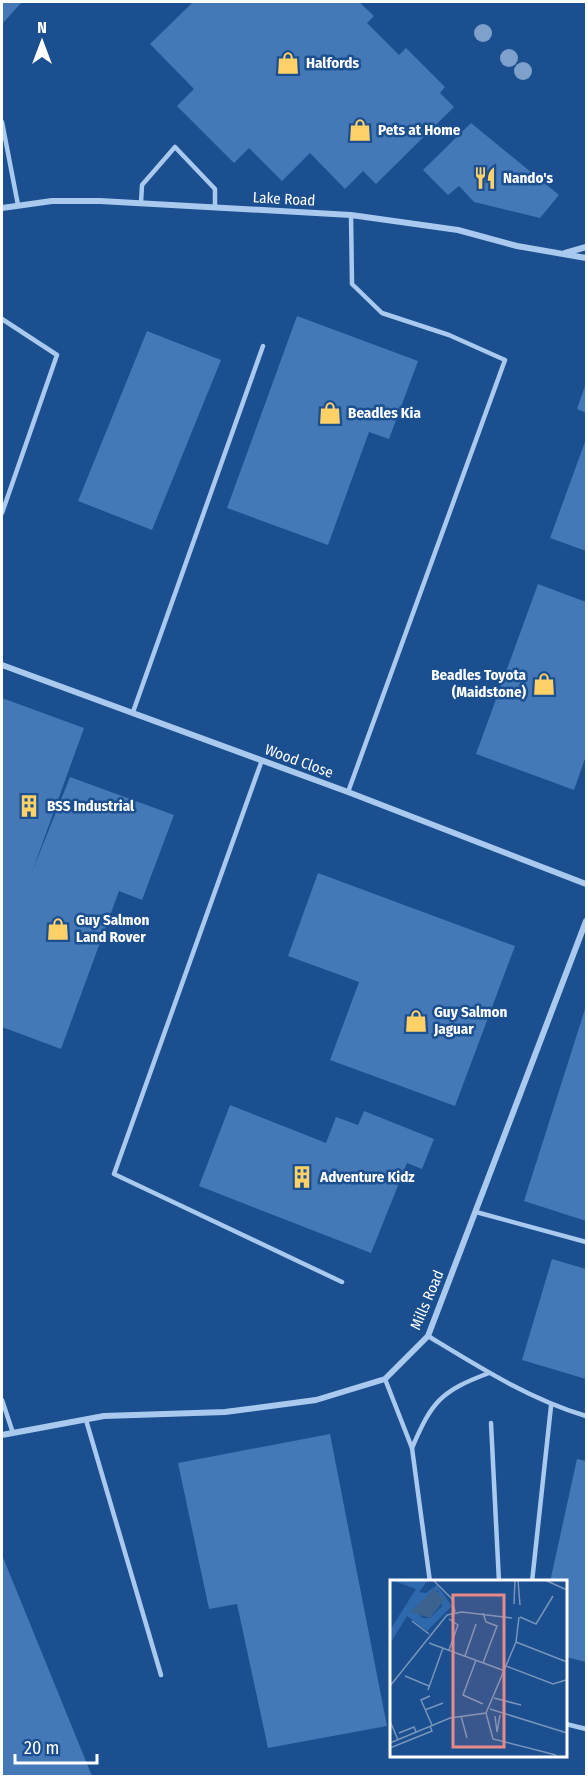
<svg xmlns="http://www.w3.org/2000/svg" width="588" height="1778" font-family="'Fira Sans Condensed',sans-serif">
  <rect width="100%" height="100%" fill="#1b4f8f"/>
  <g fill="#4478b7">
    <polygon points="2,2 22,2 2,24"/>
    <polygon points="193,2 359,2 374,16 367,23 399,55 406,48 445,87 440,93 454,107 376,184 363,171 345,189 310,153 282,181 249,148 234,163 177,106 194,89 150,44"/>
    <polygon points="471,123 559,195 540,218 474,202 459,186 448,195 423,170"/>
    <polygon points="297,316 418,361 389,439 369,432 328,545 227,508"/>
    <polygon points="147,331 221,360 152,530 78,501"/>
    <polygon points="586,383 586,413 577,409"/>
    <polygon points="586,439 586,551 550,538"/>
    <polygon points="538,584 586,602 586,756 574,790 476,754"/>
    <polygon points="2,698 84,728 32,872 70,777 174,815 142,900 119,891 61,1049 2,1027"/>
    <polygon points="318,873 515,946 455,1106 330,1060 359,982 288,956"/>
    <polygon points="586,1006 586,1221 524,1201"/>
    <polygon points="230,1105 326,1143 336,1117 358,1125 364,1111 434,1139 422,1169 407,1163 371,1253 199,1186"/>
    <polygon points="552,1259 586,1269 586,1379 522,1360"/>
    <polygon points="330,1434 387,1726 268,1748 237,1604 209,1609 178,1463"/>
    <polygon points="577,1459 586,1461 586,1662 566,1657 566,1582 550,1582"/>
    <polygon points="2,1555 92,1776 2,1776"/>
  </g>
  <g fill="none" stroke-linecap="round" stroke-linejoin="round">
    <g stroke="#a9c9ee" stroke-width="4.5">
      <polyline points="2,122 18,205"/>
      <polyline points="141,203 142,185 175,147 215,189 215,207"/>
      <polyline points="2,319 57,355 2,513"/>
      <polyline points="133,712 263,346"/>
      <polyline points="262,760 114,1174 342,1282"/>
      <polyline points="348,792 505,360 449,335 382,313 352,284 351,215"/>
      <polyline points="476,1212 586,1242"/>
      <path d="M 428,1336 C 479,1367 529,1399 586,1416"/>
      <polyline points="385,1379 412,1448 430,1582"/>
      <polyline points="2,1400 13,1433"/>
      <polyline points="86,1420 161,1675"/>
      <polyline points="491,1423 499,1582"/>
      <path d="M 412,1448 C 432,1401 441,1391 489,1373"/>
      <polyline points="532,1582 551,1406"/>
      <polyline points="566,1724 586,1729"/>
    </g>
    <g stroke="#a9c9ee" stroke-width="6">
      <polyline points="2,208 52,201 100,201 351,215 458,230 517,246 586,258"/>
      <polyline points="565,253 586,247"/>
      <polyline points="2,665 348,792 586,884"/>
      <polyline points="2,1435 104,1416 225,1412 316,1400 385,1379 428,1336 586,921"/>
    </g>
  </g>
  <g fill="#7ea0ca">
    <circle cx="483" cy="33" r="9"/>
    <circle cx="509" cy="58" r="9"/>
    <circle cx="523" cy="71" r="9"/>
  </g>
  <defs>
    <g id="shop-bare" transform="scale(1.8)"><path d="M-5-2.5h2.3a2.7 3.5 0 0 1 5.4 0H5L5.5 6h-11ZM-1.5-2.5h3a1.5 2.3 0 0 0-3 0Z" fill="#ffd166" stroke="#1b4f8f" stroke-width="2.5" paint-order="stroke"/></g>
    <g id="restaurant-bare" transform="scale(1.8)"><path d="M-5-6h1v4h1v-4h1v4h1v-4h1v5L-1.5 .5V6h-2V.5L-5-1ZM5-6V6H3V1.5H1.5Q1.5-4 5-6Z" fill="#ffd166" stroke="#1b4f8f" stroke-width="2.5" paint-order="stroke"/></g>
    <g id="building-bare" transform="scale(1.8)"><path d="M-4-6H4V6H1V3H-1V6H-4ZM-2.5-4.3h1.7v1.8h-1.7ZM.8-4.3h1.7v1.8H.8ZM-2.5-1h1.7V.8h-1.7ZM.8-1h1.7V.8H.8Z" fill="#ffd166" stroke="#1b4f8f" stroke-width="2.5" paint-order="stroke"/></g>
  </defs>
  <g fill-rule="evenodd">
    <use href="#shop-bare" x="288" y="63"/>
    <use href="#shop-bare" x="360" y="130"/>
    <use href="#restaurant-bare" x="485" y="178"/>
    <use href="#shop-bare" x="330" y="413"/>
    <use href="#shop-bare" x="544" y="684"/>
    <use href="#building-bare" x="29" y="806"/>
    <use href="#shop-bare" x="58" y="929"/>
    <use href="#shop-bare" x="416" y="1021"/>
    <use href="#building-bare" x="302" y="1177"/>
  </g>
  <g text-anchor="middle" dominant-baseline="central" stroke-width="5" stroke-linejoin="round" paint-order="stroke">
    <g font-size="15" font-weight="bold" fill="#fff" stroke="#1b4f8f" text-anchor="start">
      <text x="306" y="63">Halfords</text>
      <text x="378" y="130">Pets at Home</text>
      <text x="503" y="178">Nando's</text>
      <text x="348" y="413">Beadles Kia</text>
      <text x="526" y="675" text-anchor="end">Beadles Toyota<tspan x="526" dy="17">(Maidstone)</tspan></text>
      <text x="47" y="806">BSS Industrial</text>
      <text x="76" y="920">Guy Salmon<tspan x="76" dy="17">Land Rover</tspan></text>
      <text x="434" y="1012">Guy Salmon<tspan x="434" dy="17">Jaguar</tspan></text>
      <text x="320" y="1177">Adventure Kidz</text>
    </g>
    <g font-size="15" fill="#fff" stroke="#1b4f8f">
      <text transform="translate(284 199) rotate(3)">Lake Road</text>
      <text transform="translate(299 761) rotate(20)">Wood Close</text>
      <text transform="translate(427 1300) rotate(-67)">Mills Road</text>
    </g>
  </g>
  <g transform="translate(390 1580)">
    <rect width="177" height="177" fill="#1b4f8f"/>
    <path d="M 1,0 L 38,0 L 29,12 L 36,13 L 47,5 L 62,26 L 37,51 L 17,36 L 0,64 L 0,50 L 26,9 ZM 48,10 L 52,26 L 40,38 L 33,38 L 26,32 L 27,27 Z" fill="#2e69ad" fill-rule="evenodd"/>
    <path d="M 44,9 L 55,19 L 40,38 L 20,32 Z" fill="#3c6290"/>
    <path fill="none" stroke="#7695bc" stroke-width="1.5" d="M 43,0 L 62,19 L 65,32M 128,0 L 130,25M 155,0 L 177,10M 124,24 L 125,0M 130,37 L 146,44 L 163,16M 59,39 L 68,45 L 59,70M 22,41 L 39,54M 126,62 L 177,82M 39,63 L 115,91M 75,76 L 86,44M 86,80 L 73,115 L 93,124M 93,83 L 107,46 L 96,42 L 93,33M 116,86 L 163,104 L 176,100M 15,96 L 39,106M 0,106 L 57,35 L 72,32 L 122,38M 38,110 L 53,68M 40,116 L 31,120 L 42,145M 104,118 L 131,125M 100,129 L 177,153M 35,130 L 53,123M 96,133 L 103,159 L 166,175M 71,136 L 77,158M 105,136 L 107,152 L 110,135M 0,141 L 8,160M 9,153 L 24,147 L 26,152M 0,163 L 60,138 L 96,133 L 126,62 L 129,37M 0,168 L 42,151 L 40,146"/>
    <path fill="#e88989" fill-opacity="0.15" stroke="#e88989" stroke-width="3" d="M 63,15 L 114,15 L 114,167 L 63,167 Z"/>
    <rect width="177" height="177" fill="none" stroke="#fff" stroke-width="3"/>
  </g>
  <rect width="588" height="1778" fill="none" stroke="#ffffff" stroke-width="6"/>
  <g transform="translate(42 42)" stroke="#1b4f8f" stroke-width="4.5" paint-order="stroke">
  <path d="M0-4.5L10 22L0 15L-10 22Z" fill="#ffffff"/>
  <text y="-9" font-size="16" font-weight="bold" text-anchor="middle" fill="#ffffff">N</text>
  </g>
  <path d="M15 1754v9h82v-9" fill="none" stroke="#ffffff" stroke-width="3"/>
  <text x="24" y="1754" font-size="18" fill="#ffffff" stroke="#1b4f8f" stroke-width="4.5" paint-order="stroke">20 m</text>
</svg>
